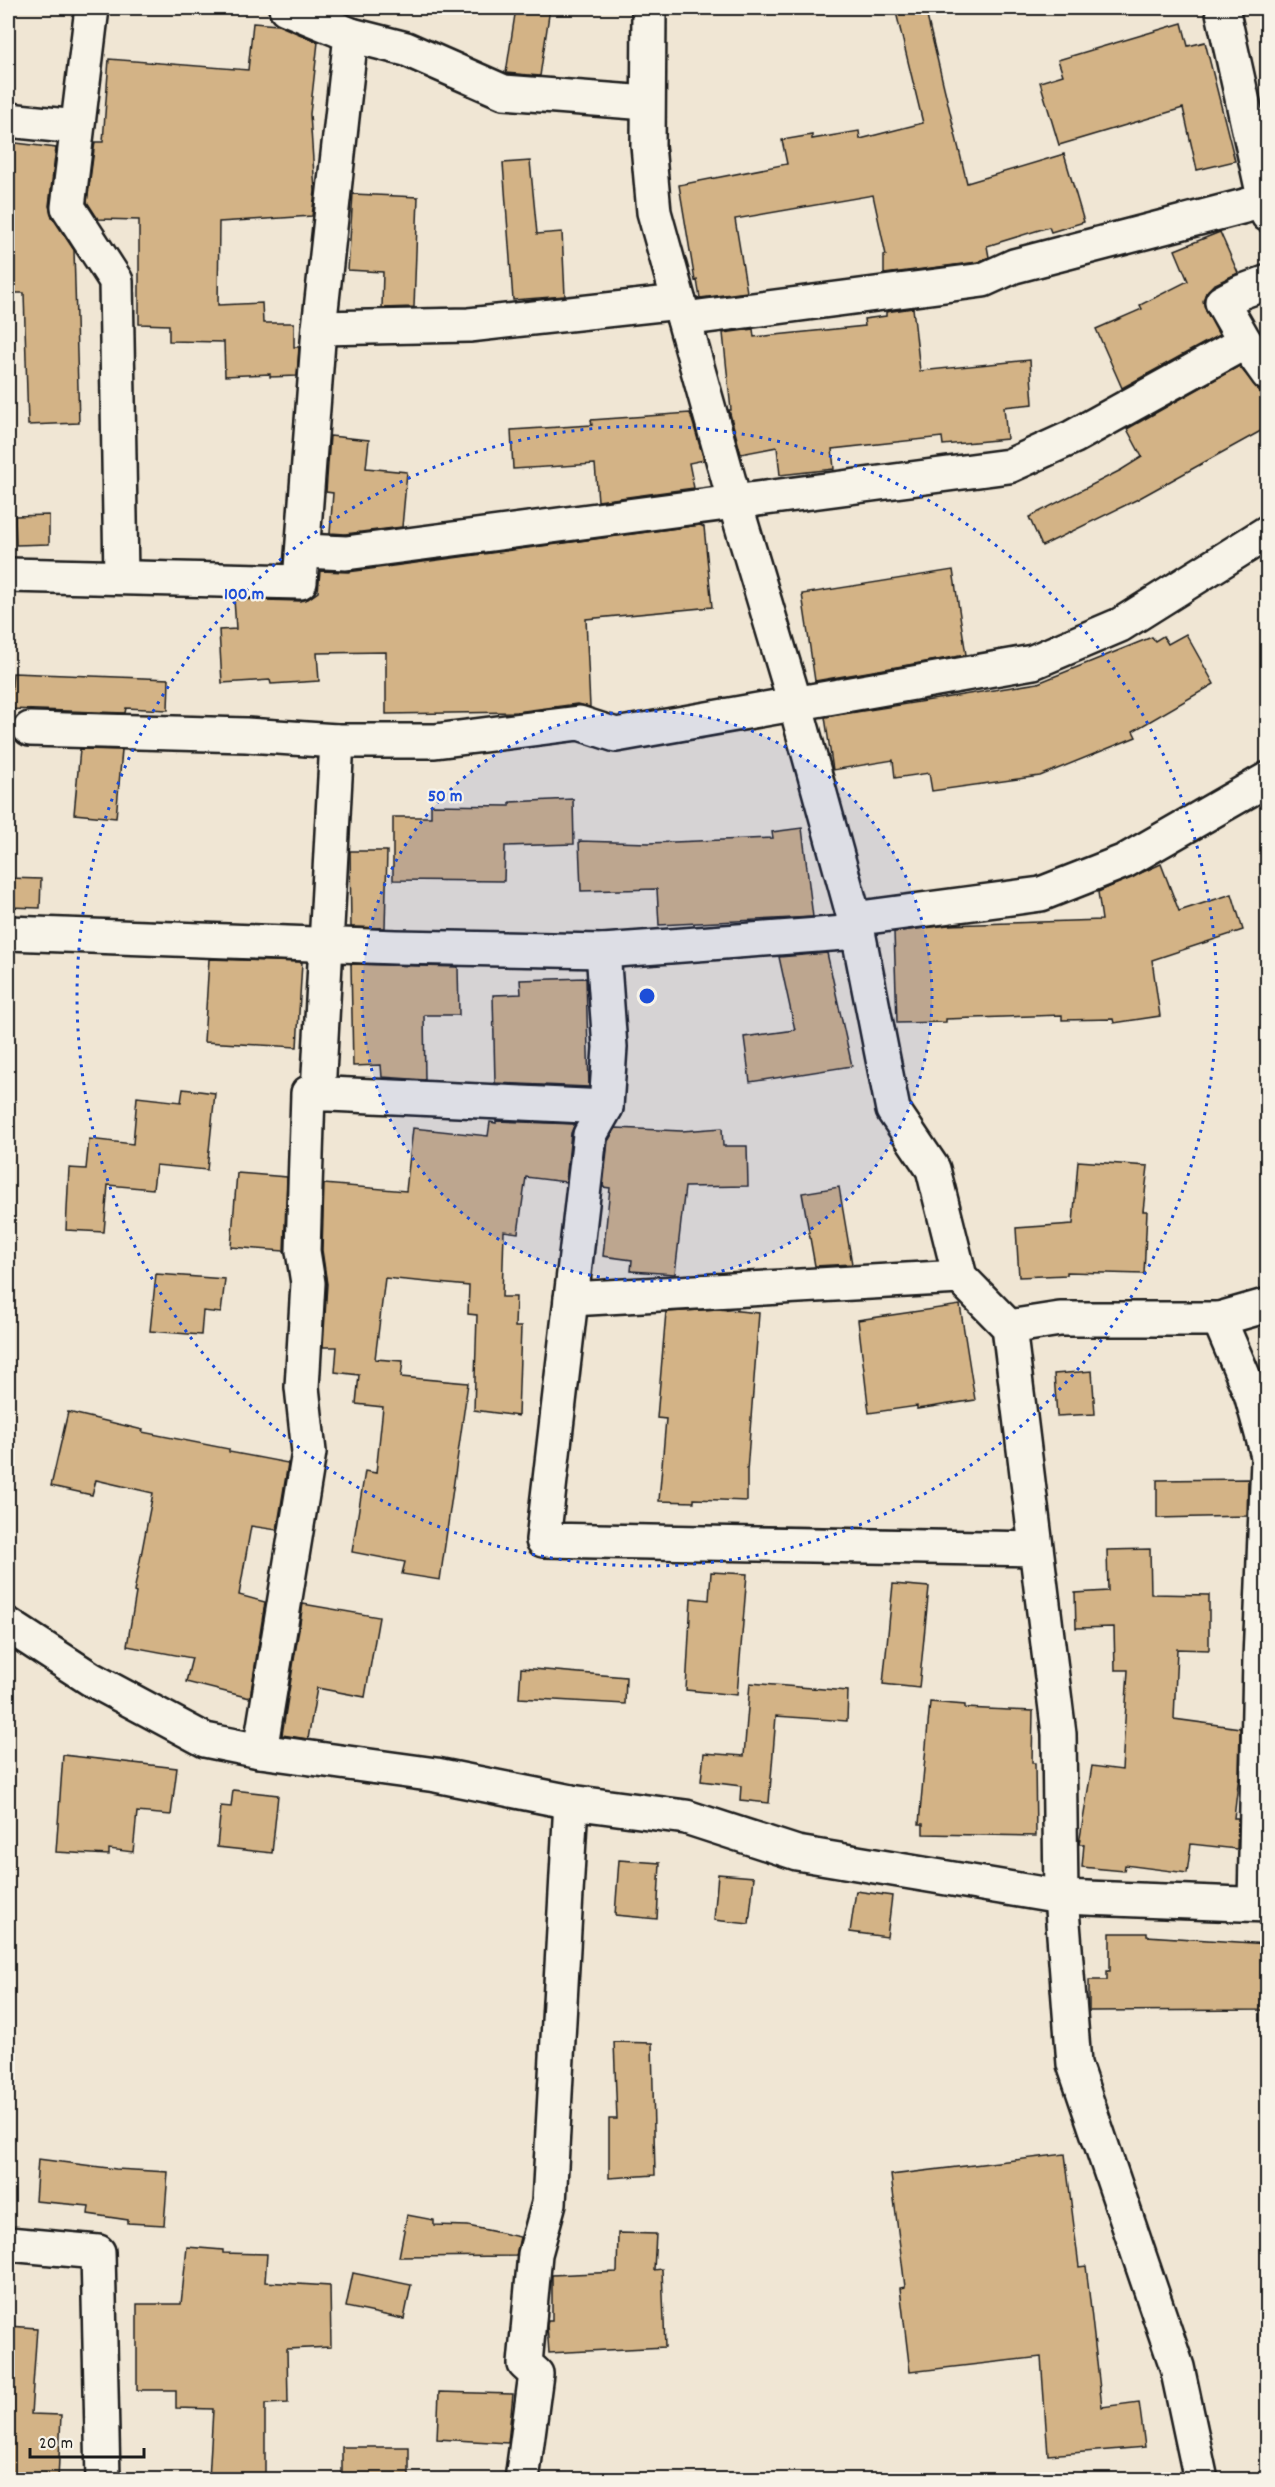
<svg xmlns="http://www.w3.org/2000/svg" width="1275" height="2487" font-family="Dekko,sans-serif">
  <rect width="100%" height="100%" fill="#f0e6d4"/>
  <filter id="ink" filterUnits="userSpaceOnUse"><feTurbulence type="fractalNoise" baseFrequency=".0167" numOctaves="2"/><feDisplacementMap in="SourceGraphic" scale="12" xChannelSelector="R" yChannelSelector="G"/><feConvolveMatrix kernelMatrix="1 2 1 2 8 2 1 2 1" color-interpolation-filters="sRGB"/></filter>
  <g filter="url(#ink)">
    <g fill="#d3b386" stroke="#1c1c1c" stroke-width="1.5">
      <polygon points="516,8 550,8 540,76 506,73"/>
      <polygon points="895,8 925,8 967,183 1064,154 1084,222 1051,232 1049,227 987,246 989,257 978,262 884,274 884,255 886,255 873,195 735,219 747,292 700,298 697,280 695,281 679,185 787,164 782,140 812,135 812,139 859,131 860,139 923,123"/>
      <polygon points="253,23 278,25 318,42 310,114 315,191 312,216 219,222 218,305 262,303 263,323 294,323 294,347 299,347 297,376 270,377 270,374 225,376 224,342 169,341 169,325 139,324 139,220 98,219 87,202 95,142 103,142 109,59 248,70"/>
      <polygon points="1182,23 1188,46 1205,42 1235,161 1197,170 1183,108 1059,145 1040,82 1063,75 1058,60"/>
      <polygon points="8,142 56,148 49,206 52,217 74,250 79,423 28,425 24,293 8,293"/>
      <polygon points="530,161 537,234 562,232 565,296 513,300 503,163"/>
      <polygon points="353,194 418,197 414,307 382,308 383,272 348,270"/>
      <polygon points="1220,232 1238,273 1213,285 1206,293 1203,301 1206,311 1219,335 1122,388 1096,329 1142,309 1140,305 1188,281 1175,250"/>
      <polygon points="913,308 920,371 1030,360 1033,404 1004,407 1007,439 943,445 942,437 832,449 834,469 780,475 777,447 741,454 729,410 731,410 723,333 753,329 754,337 865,326 864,319 886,316 886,312"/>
      <polygon points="1239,366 1259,390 1268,406 1268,427 1136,500 1042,546 1029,517 1121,470 1142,457 1127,429"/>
      <polygon points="690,413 704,460 689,463 694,488 598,501 595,464 513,469 511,430 592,425 591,420"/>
      <polygon points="330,436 369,440 366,468 407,472 402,527 345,534 330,533 333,493 326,492"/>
      <polygon points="49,515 49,544 16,545 15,516"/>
      <polygon points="700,525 704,527 712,607 586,619 590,707 577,704 516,712 386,714 386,652 317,653 319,681 271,684 270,680 222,683 219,630 236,629 234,599 300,601 308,599 318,592 320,571 348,572"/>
      <polygon points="953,570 966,655 815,681 802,594"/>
      <polygon points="1186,634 1214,684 1133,731 1136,737 1040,776 932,791 929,773 895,778 893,760 833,770 825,717 1038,683 1152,637 1155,641 1163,636 1168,644"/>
      <polygon points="13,673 169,679 168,710 126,708 125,713 10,709"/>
      <polygon points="80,749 122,750 116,818 74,814"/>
      <polygon points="573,799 574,844 505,846 504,881 393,880 393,817 431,817 431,805 510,806 510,802"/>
      <polygon points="802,828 813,917 659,925 657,889 581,891 579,841 649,843 773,838 772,832"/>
      <polygon points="350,851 387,851 385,928 351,927"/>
      <polygon points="1161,864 1179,911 1232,894 1243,930 1152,960 1160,1016 1114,1023 1113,1019 1062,1020 1062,1015 946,1019 946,1022 897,1023 894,932 948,925 1102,920 1098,892"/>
      <polygon points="8,878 41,879 40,908 8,907"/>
      <polygon points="827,953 852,1066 750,1082 744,1037 795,1030 779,957"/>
      <polygon points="209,959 302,962 297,1047 204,1042"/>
      <polygon points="351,964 458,967 459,1015 424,1015 425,1080 382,1077 381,1065 353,1066"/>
      <polygon points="586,978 589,1087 495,1083 493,995 521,994 520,980"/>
      <polygon points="183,1089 215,1093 207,1170 156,1165 153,1189 108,1185 104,1232 66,1230 69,1168 86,1169 89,1139 133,1144 137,1097 181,1102"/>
      <polygon points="496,1121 575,1124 571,1133 566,1182 526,1177 518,1233 504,1231 502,1297 516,1297 515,1327 521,1327 518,1416 474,1410 477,1315 468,1314 469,1286 385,1278 375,1359 403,1361 401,1377 468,1383 440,1580 402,1574 405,1562 352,1552 365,1471 376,1473 383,1407 356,1404 359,1375 335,1372 337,1347 323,1347 327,1284 322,1250 324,1184 406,1191 413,1128 488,1136 490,1122 496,1123"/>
      <polygon points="616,1128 682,1131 722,1128 723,1146 747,1146 748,1186 685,1187 675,1274 631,1271 632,1260 603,1256 610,1188 603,1187 608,1141"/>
      <polygon points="1078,1161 1148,1166 1143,1211 1147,1211 1144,1274 1067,1272 1067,1275 1019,1277 1016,1228 1073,1224"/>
      <polygon points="237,1173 287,1177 284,1251 231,1247"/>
      <polygon points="839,1187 852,1264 815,1266 802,1193"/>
      <polygon points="156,1274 225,1279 221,1313 203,1311 201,1335 150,1331"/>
      <polygon points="960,1305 975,1400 917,1409 917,1406 869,1413 858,1320"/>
      <polygon points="718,1309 759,1313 747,1471 747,1501 694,1499 694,1502 659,1501 666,1419 657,1418 666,1312"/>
      <polygon points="1092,1371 1095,1414 1057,1416 1054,1374"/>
      <polygon points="68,1412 143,1430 142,1432 229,1449 229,1452 288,1463 277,1530 251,1526 239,1595 265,1602 250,1698 186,1682 192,1658 127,1646 136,1593 134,1592 153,1493 96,1480 92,1495 51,1486"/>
      <polygon points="1248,1479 1247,1516 1157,1518 1157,1480"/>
      <polygon points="1150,1549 1151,1594 1209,1595 1209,1650 1177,1649 1174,1719 1240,1728 1239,1775 1234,1818 1238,1818 1237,1849 1191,1844 1187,1873 1125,1865 1124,1871 1082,1867 1084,1844 1079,1844 1092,1766 1122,1770 1128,1670 1115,1670 1114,1627 1076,1628 1075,1593 1108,1591 1107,1550"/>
      <polygon points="711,1572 747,1574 737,1695 686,1690 691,1598 709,1600"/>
      <polygon points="893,1584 929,1587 919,1688 883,1684"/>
      <polygon points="303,1604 379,1617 365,1697 317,1688 308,1739 282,1735"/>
      <polygon points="521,1668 626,1677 625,1704 519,1698"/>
      <polygon points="750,1683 848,1691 847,1721 776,1716 769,1803 740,1800 741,1786 701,1781 704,1753 744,1756"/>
      <polygon points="930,1702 965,1705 965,1708 1033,1711 1032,1763 1035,1763 1036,1836 923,1834 923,1824 919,1824"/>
      <polygon points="63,1755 177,1768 171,1815 137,1812 133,1852 109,1849 109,1855 56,1852"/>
      <polygon points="233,1790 278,1795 272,1853 217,1847 221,1806 231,1807"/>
      <polygon points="619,1860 660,1863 657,1919 615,1915"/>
      <polygon points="718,1874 754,1877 749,1924 714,1920"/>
      <polygon points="856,1891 892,1896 887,1937 850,1932"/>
      <polygon points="1110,1933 1147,1933 1147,1936 1268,1944 1268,2010 1089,2011 1089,1980 1107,1980 1107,1971 1110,1971"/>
      <polygon points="614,2042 652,2043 655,2175 609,2178 609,2119 617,2119"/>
      <polygon points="1065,2154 1079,2267 1086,2266 1102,2407 1139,2402 1145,2447 1048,2455 1041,2357 910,2372 900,2288 905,2287 891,2175"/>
      <polygon points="38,2159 116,2169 168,2172 164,2225 128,2223 128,2220 88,2214 89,2206 35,2201"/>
      <polygon points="407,2215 434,2220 434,2225 468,2226 520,2237 516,2256 399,2257"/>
      <polygon points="618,2233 656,2234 654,2270 662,2269 665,2347 549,2353 547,2325 548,2321 552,2321 552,2275 617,2272"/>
      <polygon points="187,2247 223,2250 223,2253 267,2254 265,2282 330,2286 331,2347 287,2349 288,2403 265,2404 265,2480 209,2480 213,2409 176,2408 176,2390 137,2390 137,2304 181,2304"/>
      <polygon points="353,2273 411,2285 404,2319 346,2307"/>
      <polygon points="8,2326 37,2328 31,2414 61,2415 58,2480 8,2480"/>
      <polygon points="439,2392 513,2394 508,2443 437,2439"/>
      <rect x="342" y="2447" width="67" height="33"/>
    </g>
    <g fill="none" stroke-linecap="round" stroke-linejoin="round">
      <g stroke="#1c1c1c" stroke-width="38">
        <g id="minor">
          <polyline points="92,8 68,207 116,281 121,577"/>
          <polyline points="286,8 351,35 406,49 504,92 647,103"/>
          <polyline points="649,8 648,145 654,212 735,503 795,703 858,932 893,1110 933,1169 960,1277 1009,1327 1059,1734 1061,1897 1074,2064 1177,2367 1201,2480"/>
          <polyline points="1222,8 1268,215"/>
          <polyline points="8,120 77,127"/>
          <polyline points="1268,282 1241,292 1222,302 1245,342 1268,374"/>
          <polyline points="684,319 983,280 1014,266 1264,201"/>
          <polyline points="319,328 469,325 679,302"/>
          <polyline points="304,551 346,553 1009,466 1073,437 1245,342"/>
          <polyline points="8,575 300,582 319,328 351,35"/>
          <polyline points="30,729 246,735 337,741 435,741 579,723 616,735 1033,662 1120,625 1268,532"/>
          <polyline points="853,919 1041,894 1125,861 1268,779"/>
          <polyline points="8,933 396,947 603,951 858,932"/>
          <polyline points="603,951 610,1047 606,1107 590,1135 543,1540 1035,1549"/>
          <polyline points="318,1093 337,741"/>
          <polyline points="571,1299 960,1277"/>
          <polyline points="1219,1319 1251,1394 1268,1456"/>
          <polyline points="1009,1327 1060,1319 1219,1319 1268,1305"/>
          <polyline points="8,1625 91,1679 205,1740 260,1751 436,1775 571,1802 686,1817 797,1853 1061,1897 1268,1905"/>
          <polyline points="260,1751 309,1452 302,1387 308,1283 303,1251 308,1093 606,1107"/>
          <polyline points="1255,1904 1260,1659 1268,1460"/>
          <polyline points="8,2244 98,2252 103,2480"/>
          <polyline points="522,2480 536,2374 525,2364 535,2254 549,2203 571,1802"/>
        </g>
      </g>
      <use href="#minor" stroke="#f7f3e8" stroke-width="33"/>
    </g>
  </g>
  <circle cx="647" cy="996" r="285" fill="#1d4ed8" fill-opacity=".12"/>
  <g fill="none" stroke="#1d4ed8" stroke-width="3" stroke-dasharray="3 6">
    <circle cx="647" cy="996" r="285"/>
    <circle cx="647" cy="996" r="570"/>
  </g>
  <circle cx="647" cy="996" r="9" fill="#1d4ed8" stroke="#f7f3e8" stroke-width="3"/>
  <g font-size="18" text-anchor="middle" font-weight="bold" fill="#1d4ed8" stroke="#f7f3e8" stroke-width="4.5" stroke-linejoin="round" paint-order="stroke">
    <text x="244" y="599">100 m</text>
    <text x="445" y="801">50 m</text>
  </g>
  <rect width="1275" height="2487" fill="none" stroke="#f7f3e8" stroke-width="30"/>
  <rect x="15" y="15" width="1245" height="2457" fill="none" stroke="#1c1c1c" stroke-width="2" filter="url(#ink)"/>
  <path d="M30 2448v9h114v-9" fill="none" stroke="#1c1c1c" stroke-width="3"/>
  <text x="39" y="2448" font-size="18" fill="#1c1c1c" stroke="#f7f3e8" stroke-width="4.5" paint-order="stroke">20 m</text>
</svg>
